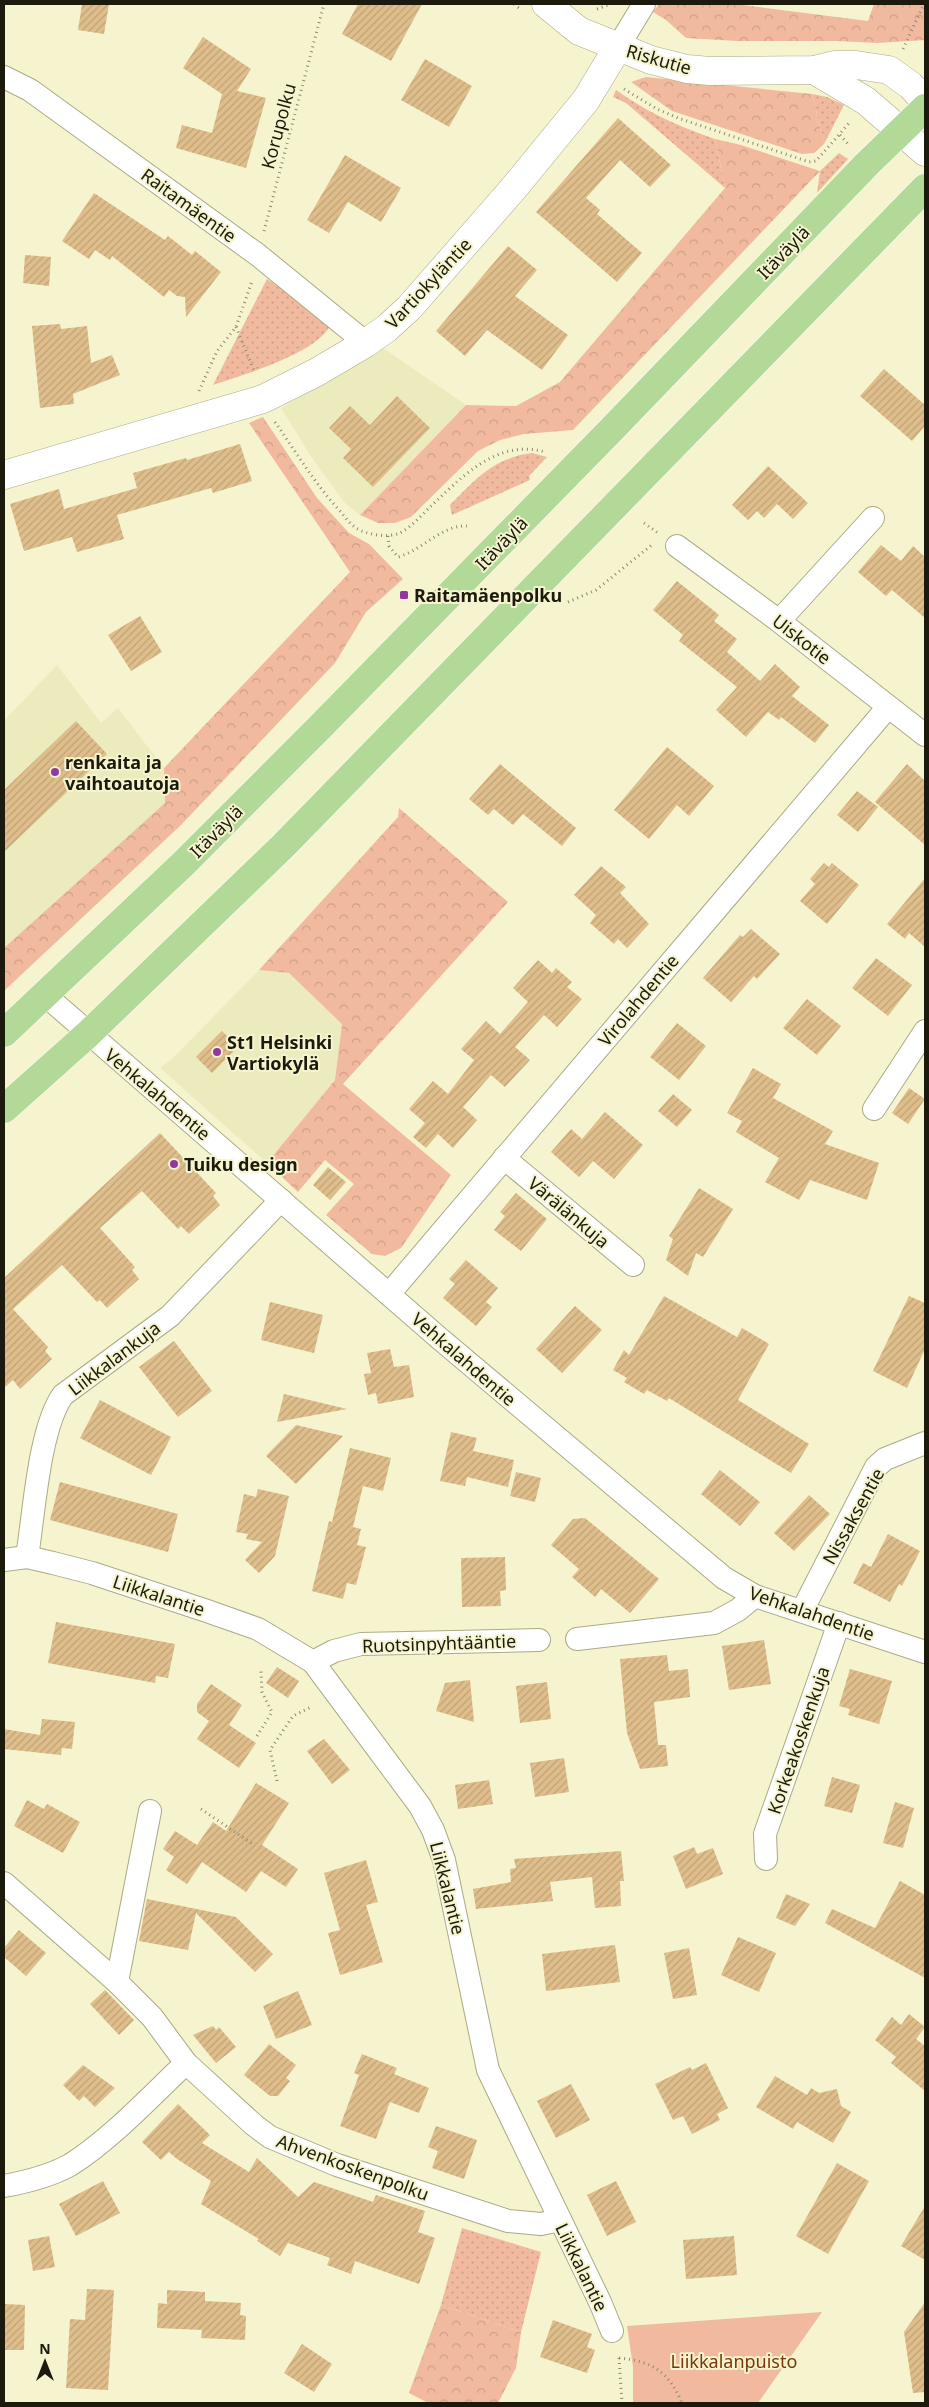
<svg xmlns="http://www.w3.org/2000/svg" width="929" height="2407" font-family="'Noto Sans',sans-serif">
  <defs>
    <pattern id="grass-dots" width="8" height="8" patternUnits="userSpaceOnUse" patternTransform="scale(1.25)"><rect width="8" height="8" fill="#f1ba9e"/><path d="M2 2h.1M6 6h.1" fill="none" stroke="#ce9f87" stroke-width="1.8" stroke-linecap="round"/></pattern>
    <pattern id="forest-crowns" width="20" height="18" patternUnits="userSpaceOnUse" patternTransform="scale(1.25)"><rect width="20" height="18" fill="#f1ba9e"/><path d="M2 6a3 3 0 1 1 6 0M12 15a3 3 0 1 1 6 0" fill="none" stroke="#ce9f87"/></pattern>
    <pattern id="building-hatch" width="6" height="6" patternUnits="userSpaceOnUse" patternTransform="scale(1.25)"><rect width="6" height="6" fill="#dfbe8b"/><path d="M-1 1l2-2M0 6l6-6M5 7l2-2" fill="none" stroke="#bfa377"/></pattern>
  </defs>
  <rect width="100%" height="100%" fill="#f5f4ce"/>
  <g fill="#ecebbd">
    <polygon points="383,348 466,405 360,515 345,503 314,461 281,408"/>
    <polygon points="57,665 101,723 118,708 164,768 165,803 4,948 4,721"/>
    <polygon points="259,970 289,973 342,1023 335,1080 267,1163 160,1068 173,1058"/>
  </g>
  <g fill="url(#grass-dots)">
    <path d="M 616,90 C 649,113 677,126 715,139 L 725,188 L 626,103 L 613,97 Z"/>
    <polygon points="812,94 827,97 844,105 824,144"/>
    <polygon points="839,153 848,159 817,193 820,171"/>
    <path d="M 267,279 L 313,311 L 330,326 C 315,354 243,375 213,385 Z"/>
    <path d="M 532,453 L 547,457 L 529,476 L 530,480 L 452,515 L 450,505 C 476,479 493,458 532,453 Z"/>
    <polygon points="462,2228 541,2252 521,2332 441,2305"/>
  </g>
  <g fill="url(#forest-crowns)">
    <polygon points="659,4 735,4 868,21 874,4 925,4 925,40 877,43 837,41 737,41 686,38 666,20 653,12"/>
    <polygon points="646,77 812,94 824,144 814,153 802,154 672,111 631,82"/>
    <polygon points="715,139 741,145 820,171 573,430 524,434 500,440 478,451 411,517 395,523 378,523 360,515 466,405 516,406 560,382 725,188"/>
    <polygon points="263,417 317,498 349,533 369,544 403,579 366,612 335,663 181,825 4,991 4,948 165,803 164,768 350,572 249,423"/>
    <polygon points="399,808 508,902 343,1084 451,1175 401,1248 385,1256 372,1254 326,1215 354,1184 325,1160 298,1192 267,1163 335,1080 342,1024 289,973 259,970 398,817"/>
    <polygon points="441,2305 521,2332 516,2368 498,2403 428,2403 409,2393"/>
  </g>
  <polygon fill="#f1ba9e" points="822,2312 758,2403 633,2403 633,2367 627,2326"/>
  <g fill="url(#building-hatch)">
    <polygon points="82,4 109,4 104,34 78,30"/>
    <polygon points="358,4 422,4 391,61 342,34"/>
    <polygon points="203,37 251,69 237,91 266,98 246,168 176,148 182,125 212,133 222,94 183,68"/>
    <polygon points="425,59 472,86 449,127 401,100"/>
    <polygon points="618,118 671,165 650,187 620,160 586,198 600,210 597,214 642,253 617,282 536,212"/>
    <polygon points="345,155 401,188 381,222 348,202 329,233 307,220"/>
    <polygon points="94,193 165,240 168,236 192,255 195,251 221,272 186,317 185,297 177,296 169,290 164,297 112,256 110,260 95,250 89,259 62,241"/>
    <polygon points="508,246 537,270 515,296 568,335 542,370 487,330 465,356 436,331"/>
    <polygon points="25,255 51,257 49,286 23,283"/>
    <polygon points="60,324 61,329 87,326 91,363 112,355 120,375 73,394 74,404 40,408 32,326"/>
    <polygon points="884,369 925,405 925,426 912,441 860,396"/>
    <polygon points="397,396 430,428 373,487 343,458 351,449 329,428 350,406 370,425"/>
    <polygon points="240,444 252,481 213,493 211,488 117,515 124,539 77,552 72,537 24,551 10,504 59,489 64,509 137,488 133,473 186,458 187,460"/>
    <polygon points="768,466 808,503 793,519 777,504 764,518 757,511 748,520 732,505"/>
    <polygon points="881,545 901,561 913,546 925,557 925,618 892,590 886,596 858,572"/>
    <polygon points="677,581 719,615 714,621 737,639 727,652 760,681 775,664 800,687 792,696 829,725 815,743 781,717 779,720 768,712 746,737 716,710 737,687 679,641 683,635 653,610"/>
    <polygon points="140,616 162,652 131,671 108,635"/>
    <polygon points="76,721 107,754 4,852 4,790"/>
    <polygon points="667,747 714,786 689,816 677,805 649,839 614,810"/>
    <polygon points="500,764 576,828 562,846 523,814 513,825 494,809 488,815 469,799"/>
    <polygon points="907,764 925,781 925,845 875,802"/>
    <polygon points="857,791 878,807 858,832 837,815"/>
    <polygon points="824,863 829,867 832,863 859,885 827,924 800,901 815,884 810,879"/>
    <polygon points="601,866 626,887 620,893 649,924 627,948 618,939 614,944 590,923 596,915 574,895"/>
    <polygon points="925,878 925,947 909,933 905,939 887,924"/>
    <polygon points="751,929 780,954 757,979 754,976 731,1002 703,978 740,935 743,937"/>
    <polygon points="876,958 912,985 888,1016 852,988"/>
    <polygon points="538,960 552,973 556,968 572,982 567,987 582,999 557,1027 544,1015 515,1047 530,1060 505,1087 491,1075 463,1107 477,1120 453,1148 438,1134 426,1148 413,1137 425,1123 409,1109 433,1081 448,1094 474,1060 461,1049 486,1021 500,1034 528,1002 513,988"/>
    <polygon points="807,999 841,1026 817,1055 783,1028"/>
    <polygon points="677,1023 706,1046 679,1080 650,1057"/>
    <polygon points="222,1031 238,1047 212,1073 196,1057"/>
    <polygon points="753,1068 781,1084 773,1098 833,1131 825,1144 879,1163 867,1200 810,1180 799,1200 765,1182 779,1158 736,1132 742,1121 727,1113"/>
    <polygon points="909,1088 925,1099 908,1124 892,1113"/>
    <polygon points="673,1094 692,1110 677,1127 658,1111"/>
    <polygon points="605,1112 643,1145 614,1179 593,1161 579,1177 551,1152 571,1129 582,1139"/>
    <polygon points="160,1133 216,1193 213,1196 220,1205 189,1234 181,1226 178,1229 142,1191 100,1228 135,1267 132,1270 139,1279 107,1308 100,1300 97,1302 62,1265 13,1309 48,1347 45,1351 52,1359 20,1389 13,1380 4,1388 4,1278"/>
    <polygon points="328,1167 346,1182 330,1200 313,1185"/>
    <polygon points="699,1188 733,1209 703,1257 696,1253 688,1276 666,1260 673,1239 669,1236"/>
    <polygon points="516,1193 547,1219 521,1251 494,1230 505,1216 500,1212"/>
    <polygon points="466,1260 498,1288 486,1302 492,1307 476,1326 443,1298 455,1284 449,1279"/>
    <polygon points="664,1296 737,1337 742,1328 769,1344 738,1400 809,1444 791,1473 669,1398 667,1401 647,1390 644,1394 624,1382 627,1378 613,1370 624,1350 629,1355"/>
    <polygon points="909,1296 925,1303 925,1349 907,1388 873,1371"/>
    <polygon points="270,1302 323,1315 314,1353 261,1340"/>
    <polygon points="575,1306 602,1330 562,1373 536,1349"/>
    <polygon points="174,1341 212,1391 178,1417 139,1367"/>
    <polygon points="390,1349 394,1367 409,1365 414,1397 378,1404 376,1393 368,1395 364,1374 371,1373 367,1353"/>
    <polygon points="284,1394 347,1409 277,1422"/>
    <polygon points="100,1400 171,1437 151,1475 80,1438"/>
    <polygon points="296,1425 343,1436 296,1484 266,1456"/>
    <polygon points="451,1432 477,1438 473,1451 514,1460 508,1487 467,1477 465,1486 440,1481"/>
    <polygon points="350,1448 391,1458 383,1491 363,1486 353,1527 361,1529 357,1545 366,1547 356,1585 347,1583 343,1599 312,1591 329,1521 332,1522"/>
    <polygon points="720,1470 760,1502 740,1526 701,1494"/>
    <polygon points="516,1472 541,1478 535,1502 510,1496"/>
    <polygon points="60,1482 178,1514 168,1552 50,1520"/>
    <polygon points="258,1489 289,1496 275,1556 259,1573 245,1560 262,1542 246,1539 248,1534 236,1532 244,1494 256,1497"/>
    <polygon points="809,1495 830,1514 794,1551 774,1533"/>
    <polygon points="585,1518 659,1579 630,1613 601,1589 595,1597 572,1577 579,1569 551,1545 573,1519"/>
    <polygon points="888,1534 920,1551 902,1586 899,1584 890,1602 853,1583 863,1563 871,1567"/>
    <polygon points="505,1557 506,1590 500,1591 501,1606 462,1607 461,1558"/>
    <polygon points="56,1622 175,1644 168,1678 156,1676 155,1683 48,1663"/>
    <polygon points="764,1640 771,1684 729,1690 722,1646"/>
    <polygon points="667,1655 669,1671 688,1669 690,1697 654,1702 658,1745 666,1745 668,1766 640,1769 627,1733 620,1659"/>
    <polygon points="277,1667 299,1681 288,1698 266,1683"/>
    <polygon points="850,1669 892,1681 879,1724 848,1715 850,1709 839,1706"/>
    <polygon points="470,1680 474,1722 436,1711 445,1683"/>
    <polygon points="547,1682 551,1719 520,1723 516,1686"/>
    <polygon points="211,1684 242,1705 229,1725 256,1743 239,1768 197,1739 209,1721 197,1712 197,1704"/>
    <polygon points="42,1719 75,1722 72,1749 62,1748 61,1755 4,1749 4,1729 40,1735"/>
    <polygon points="324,1739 350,1770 332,1784 307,1751"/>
    <polygon points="564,1758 569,1792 535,1797 530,1763"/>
    <polygon points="832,1777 860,1785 852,1813 824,1806"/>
    <polygon points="489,1780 493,1804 458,1809 455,1785"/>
    <polygon points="256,1783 289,1803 262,1845 298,1869 286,1887 261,1871 246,1892 202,1862 187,1884 166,1870 174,1857 163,1849 175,1831 197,1845 213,1822 226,1831"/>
    <polygon points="27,1800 44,1809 47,1804 80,1822 63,1853 14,1826"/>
    <polygon points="895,1802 914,1808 903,1848 883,1843"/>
    <polygon points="694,1847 697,1854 713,1848 723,1874 686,1889 673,1856"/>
    <polygon points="621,1851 624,1881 620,1881 621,1906 595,1908 592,1877 550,1882 553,1901 476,1909 473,1889 511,1882 510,1869 516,1868 514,1859"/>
    <polygon points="366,1860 378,1902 366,1905 383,1962 340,1975 328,1933 340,1930 324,1873"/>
    <polygon points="900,1881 925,1895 925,1978 825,1923 832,1909 875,1928"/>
    <polygon points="786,1894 810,1904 795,1926 776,1918"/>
    <polygon points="147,1899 236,1917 273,1954 255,1972 196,1913 188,1950 139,1941"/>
    <polygon points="19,1930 46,1953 26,1976 4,1957 4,1948"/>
    <polygon points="738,1937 776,1953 759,1992 721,1975"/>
    <polygon points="615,1945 620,1982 546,1991 542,1954"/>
    <polygon points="689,1948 697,1995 673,1999 664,1953"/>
    <polygon points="105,1990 134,2020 119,2035 90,2004"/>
    <polygon points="298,1991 312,2025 276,2039 263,2006"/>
    <polygon points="909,2014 925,2027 916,2039 925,2046 925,2091 891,2063 896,2057 875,2040 892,2017 901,2025"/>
    <polygon points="213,2026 216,2030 219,2027 236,2047 216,2063 193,2035"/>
    <polygon points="269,2044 296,2065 286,2078 290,2081 278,2096 270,2096 244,2075"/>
    <polygon points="362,2054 397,2068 394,2074 429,2088 419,2113 390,2102 376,2139 340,2126 359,2075 354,2073"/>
    <polygon points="706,2063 728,2108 717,2114 720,2120 692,2134 683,2116 673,2120 655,2084 690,2067 692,2070"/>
    <polygon points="83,2065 115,2088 95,2107 84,2096 79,2101 63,2085"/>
    <polygon points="775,2076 807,2095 811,2088 819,2093 837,2089 841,2106 851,2112 833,2143 797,2122 793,2129 756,2107"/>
    <polygon points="571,2084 590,2120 556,2138 537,2101"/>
    <polygon points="178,2104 210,2135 202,2143 249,2172 257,2158 298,2197 314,2182 373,2202 376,2195 425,2211 418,2232 435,2238 419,2284 355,2261 351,2274 327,2265 330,2258 288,2243 280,2256 257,2241 259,2239 201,2204 211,2181 177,2159 169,2152 161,2160 142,2142"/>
    <polygon points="436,2126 477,2140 464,2179 432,2168 438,2151 428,2147"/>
    <polygon points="837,2163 869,2181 828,2254 796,2236"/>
    <polygon points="103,2181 120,2213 76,2236 59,2204"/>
    <polygon points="616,2181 636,2222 607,2236 587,2195"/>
    <polygon points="925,2206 925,2260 901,2246"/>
    <polygon points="49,2236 55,2267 33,2271 28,2240"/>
    <polygon points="734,2236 737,2275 686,2279 683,2240"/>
    <polygon points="87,2289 114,2290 108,2390 66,2388 70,2319 85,2320"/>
    <polygon points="167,2290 205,2292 205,2301 241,2303 240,2315 246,2316 245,2340 201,2338 202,2330 157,2328 158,2303 167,2304"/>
    <polygon points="925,2302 925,2392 913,2393 904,2332"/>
    <polygon points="4,2304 25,2305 24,2350 4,2350"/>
    <polygon points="553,2320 592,2334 587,2347 595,2350 587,2373 540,2357"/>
    <polygon points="302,2344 332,2364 314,2392 284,2373"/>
  </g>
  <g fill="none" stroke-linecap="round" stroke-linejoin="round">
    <g stroke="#abaa87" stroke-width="24">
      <g id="minor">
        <polyline points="618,47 644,4"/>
        <polyline points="4,77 30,90 258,255 366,343"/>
        <polyline points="677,546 779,621 925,735"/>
        <polyline points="779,621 873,518"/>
        <polyline points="45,995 439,1338 724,1578 755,1596 925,1652"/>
        <polyline points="874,1109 925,1031"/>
        <polyline points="504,1158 633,1265"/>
        <polyline points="389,1294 888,707"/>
        <path d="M 27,1557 C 34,1514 39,1428 63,1395 L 170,1316 L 281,1200"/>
        <polyline points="4,1560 27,1557 53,1563 92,1573 207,1611 258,1629 313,1662 420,1806 433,1830 444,1860 488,2070 600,2302 612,2331"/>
        <polyline points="802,1611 876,1467 885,1459 925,1443"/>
        <polyline points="577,1639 714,1623 738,1610 755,1596"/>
        <polyline points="313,1662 334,1651 361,1644 539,1640"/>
        <polyline points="766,1859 765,1834 839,1623"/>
        <polyline points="4,1883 117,1982 152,2017 186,2063 254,2125 270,2137 337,2165 508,2221 541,2224 560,2220"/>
        <polyline points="117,1982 150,1811"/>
        <path d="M 4,2186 C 26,2182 50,2176 70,2165 C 110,2140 151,2096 186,2063"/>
      </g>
    </g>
    <g stroke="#abaa87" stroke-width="29">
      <g id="tertiary">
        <polyline points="546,4 579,31 651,60 687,69 710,71 814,70 834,65 856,65 889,70 910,85 925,101"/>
        <polyline points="814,70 866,101 925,152"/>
        <polyline points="4,475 263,399 317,372 366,343 387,328 409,308 513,189 586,100 618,47"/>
      </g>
    </g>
    <g stroke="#fff" stroke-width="29">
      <g id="primary">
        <polyline points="4,1033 183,864 319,728 613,428 867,164 925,108"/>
        <polyline points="4,1109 88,1034 284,845 925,188"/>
      </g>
    </g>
    <g stroke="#8b8a70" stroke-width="3" stroke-dasharray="1 4" stroke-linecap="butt">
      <polyline points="514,4 520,9"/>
      <polyline points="597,9 611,4"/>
      <polyline points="903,49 924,4"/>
      <polyline points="624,89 657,109 678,118 809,162 816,161 850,122"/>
      <polyline points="840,135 850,146"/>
      <polyline points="264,231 324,4"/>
      <polyline points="236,327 255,373"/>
      <polyline points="199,391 217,351 236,327 252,281"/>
      <path d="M 275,422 C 296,452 315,484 340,511 C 345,517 350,524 356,528 C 367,535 388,538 400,533 C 411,527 420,517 429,508 C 461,478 497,438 545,452"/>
      <polyline points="644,523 658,533"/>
      <path d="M 388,536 L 389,546 L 398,557 C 423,550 441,525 467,526"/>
      <polyline points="568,602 596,590 653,544"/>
      <polyline points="257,1736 272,1712 262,1692 261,1671"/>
      <polyline points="277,1781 270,1750 293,1716 311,1707"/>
      <polyline points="201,1809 254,1845"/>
      <path d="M 619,2358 C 652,2361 669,2372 682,2403"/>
      <polyline points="619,2358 622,2403"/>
    </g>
    <use href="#minor" stroke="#fff" stroke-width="22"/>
    <use href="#tertiary" stroke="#fff" stroke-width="28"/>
    <use href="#primary" stroke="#b2d997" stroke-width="28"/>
  </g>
  <g fill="#9537a0" stroke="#f5f4ce" stroke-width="2">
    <rect x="399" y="590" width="10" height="10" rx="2.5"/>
    <circle cx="55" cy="772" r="5"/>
    <circle cx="217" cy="1052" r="5"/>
    <circle cx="174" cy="1164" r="5"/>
  </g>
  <g text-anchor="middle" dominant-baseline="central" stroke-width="4" stroke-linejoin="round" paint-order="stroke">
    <g font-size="18" fill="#1b1a0c" stroke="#f5f4ce">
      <text transform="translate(659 59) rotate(16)">Riskutie</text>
      <text transform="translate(278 126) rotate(-75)">Korupolku</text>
      <text transform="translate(189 205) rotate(36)">Raitamäentie</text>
      <text transform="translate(783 252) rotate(-46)">Itäväylä</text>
      <text transform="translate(428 283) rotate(-47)">Vartiokyläntie</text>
      <text transform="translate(501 543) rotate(-46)">Itäväylä</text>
      <text transform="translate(802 639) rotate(38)">Uiskotie</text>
      <text transform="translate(216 831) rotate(-45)">Itäväylä</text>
      <text transform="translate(638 1000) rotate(-50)">Virolahdentie</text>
      <text transform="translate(158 1094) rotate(40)">Vehkalahdentie</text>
      <text transform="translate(569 1212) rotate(40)">Värälänkuja</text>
      <text transform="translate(114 1358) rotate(-37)">Liikkalankuja</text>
      <text transform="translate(464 1359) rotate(41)">Vehkalahdentie</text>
      <text transform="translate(853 1516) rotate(-61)">Nissaksentie</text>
      <text transform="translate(159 1595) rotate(18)">Liikkalantie</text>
      <text transform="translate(812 1613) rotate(19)">Vehkalahdentie</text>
      <text transform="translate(439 1643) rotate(-2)">Ruotsinpyhtääntie</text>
      <text transform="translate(798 1740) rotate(-71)">Korkeakoskenkuja</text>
      <text transform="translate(448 1888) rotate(76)">Liikkalantie</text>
      <text transform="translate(353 2167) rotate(20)">Ahvenkoskenpolku</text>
      <text transform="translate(582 2267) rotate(64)">Liikkalantie</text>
    </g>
    <g font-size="18" font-weight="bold" fill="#1b1a0c" stroke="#f5f4ce" text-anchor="start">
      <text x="414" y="595">Raitamäenpolku</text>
      <text x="65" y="762">renkaita ja<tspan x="65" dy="21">vaihtoautoja</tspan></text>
      <text x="227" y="1042">St1 Helsinki<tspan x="227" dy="21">Vartiokylä</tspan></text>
      <text x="184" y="1164">Tuiku design</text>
    </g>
    <g font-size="18" fill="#793709" stroke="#f5f4ce">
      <text x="734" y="2361">Liikkalanpuisto</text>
    </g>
  </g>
  <rect width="929" height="2407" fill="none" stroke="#1b1a0c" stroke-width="10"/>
  <g transform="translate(45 2362)" stroke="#f5f4ce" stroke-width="4" paint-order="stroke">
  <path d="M0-4L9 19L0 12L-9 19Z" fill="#1b1a0c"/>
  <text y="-8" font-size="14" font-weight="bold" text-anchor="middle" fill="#1b1a0c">N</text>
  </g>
</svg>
